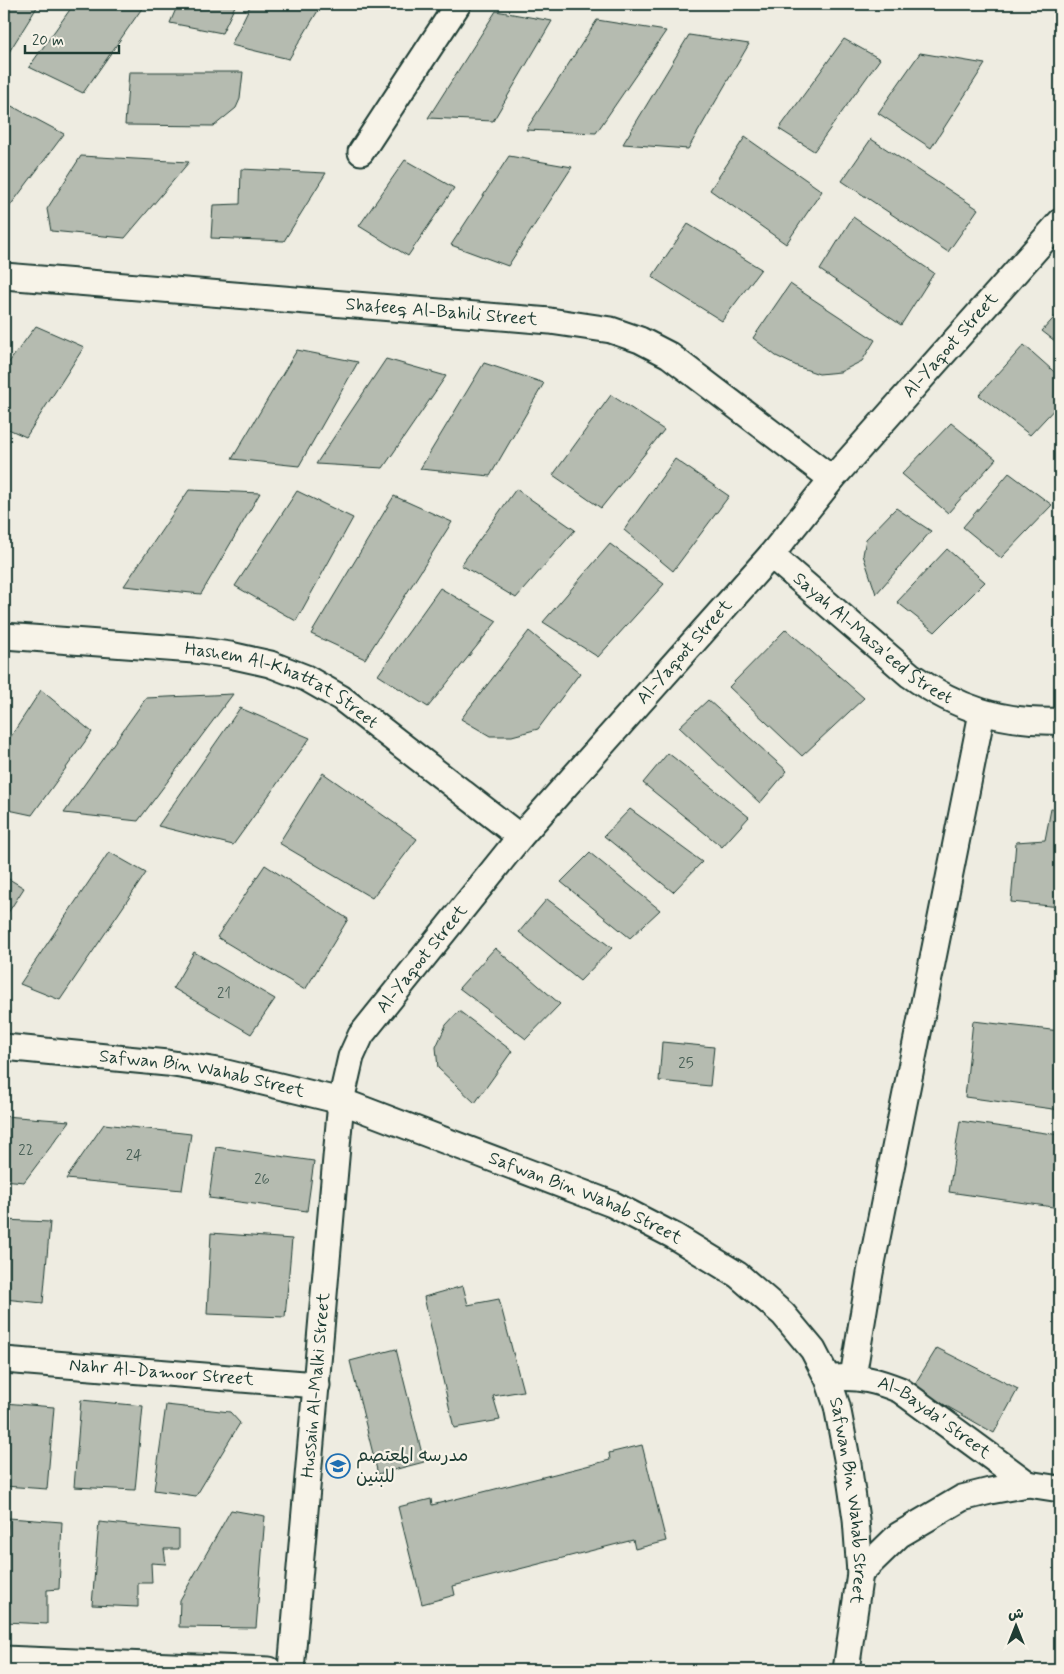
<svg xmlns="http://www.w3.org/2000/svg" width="1064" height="1674" font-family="Mynerve,'Playpen Sans Arabic',sans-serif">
  <rect width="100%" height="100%" fill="#eeece1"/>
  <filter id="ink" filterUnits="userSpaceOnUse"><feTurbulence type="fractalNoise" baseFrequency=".02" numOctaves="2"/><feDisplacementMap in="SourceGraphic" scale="10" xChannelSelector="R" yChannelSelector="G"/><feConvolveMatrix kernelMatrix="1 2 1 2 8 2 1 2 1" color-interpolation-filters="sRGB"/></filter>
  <g filter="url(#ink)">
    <g fill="#b5bbb0" stroke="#1f3d34">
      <polygon points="4,4 39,4 4,60"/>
      <polygon points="74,4 145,4 83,93 29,67"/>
      <polygon points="178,4 236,4 222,33 170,23"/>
      <polygon points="251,4 322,4 289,59 231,45"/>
      <polygon points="496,11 552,21 493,121 428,118"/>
      <polygon points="597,20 666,31 596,133 526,130"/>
      <polygon points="689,35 749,44 688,149 623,144"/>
      <polygon points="844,39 880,59 814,151 779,129"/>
      <polygon points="920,53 985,64 931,148 878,113"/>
      <polygon points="129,72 243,72 240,99 236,108 214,126 125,125"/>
      <polygon points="6,103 64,134 4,214 4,107"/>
      <polygon points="745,137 822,191 786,244 710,190"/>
      <polygon points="871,139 978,209 948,252 842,181"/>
      <polygon points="81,156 189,162 125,238 51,231 47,209"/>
      <polygon points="509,156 572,167 508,266 451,245"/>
      <polygon points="405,160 454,188 408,256 359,226"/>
      <polygon points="241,169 326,173 284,241 211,238 213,205 240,204"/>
      <polygon points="853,217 934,273 901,325 820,270"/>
      <polygon points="688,224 761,269 722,321 652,277"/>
      <polygon points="790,284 875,340 862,361 840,372 819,374 799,367 776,356 753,338"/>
      <polygon points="1060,311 1060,345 1042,331"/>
      <polygon points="36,326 84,347 26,437 4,427 4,369"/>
      <polygon points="1024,345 1060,377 1060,403 1030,435 979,395"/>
      <polygon points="297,350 358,362 299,466 232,459"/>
      <polygon points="386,359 446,376 383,468 316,464"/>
      <polygon points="484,363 544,383 490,476 420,469"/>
      <polygon points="611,395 664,430 601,508 553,475"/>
      <polygon points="951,423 996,459 948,513 902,474"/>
      <polygon points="675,459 729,496 673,571 624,530"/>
      <polygon points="1009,473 1052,505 1001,558 963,527"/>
      <polygon points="516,489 575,530 516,598 461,565"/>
      <polygon points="189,490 260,493 201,594 124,586"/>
      <polygon points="297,491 353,518 296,621 235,586"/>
      <polygon points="394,496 452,522 365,659 311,634"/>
      <polygon points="896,508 931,531 876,594 863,555 866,539"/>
      <polygon points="610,544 664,584 598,657 543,622"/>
      <polygon points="947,549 985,582 935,632 897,602"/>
      <polygon points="440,588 497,621 428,707 378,675"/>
      <polygon points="786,629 864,698 802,756 729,687"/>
      <polygon points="529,631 580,673 538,729 512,736 490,736 461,719"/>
      <polygon points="41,690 92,732 32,815 4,809 4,747"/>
      <polygon points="233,694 138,821 64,813 146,698"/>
      <polygon points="708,700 787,771 760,803 679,727"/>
      <polygon points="240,708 310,738 233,845 158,826"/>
      <polygon points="668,753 749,817 722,847 643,783"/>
      <polygon points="323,773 417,839 372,898 279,843"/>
      <polygon points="630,809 702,862 673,892 604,836"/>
      <polygon points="1051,809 1060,810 1060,907 1011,902 1016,842 1045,840"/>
      <polygon points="109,852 146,873 60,1000 20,984"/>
      <polygon points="590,853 660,910 630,938 561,882"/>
      <polygon points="265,865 348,919 305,990 217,937"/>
      <polygon points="4,876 24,888 4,919"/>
      <polygon points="547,899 612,948 580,981 519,932"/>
      <polygon points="495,948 560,1004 526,1039 459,988"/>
      <polygon points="194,952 275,999 251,1034 173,988"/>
      <polygon points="459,1011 512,1051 475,1103 438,1068 436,1047 446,1025"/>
      <polygon points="973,1021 1060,1031 1060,1110 965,1097"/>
      <polygon points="662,1042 714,1047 710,1086 659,1081"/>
      <polygon points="4,1116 70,1121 24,1182 4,1180"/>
      <polygon points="960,1121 1060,1135 1060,1208 949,1192"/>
      <polygon points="104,1124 191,1134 182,1190 66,1179"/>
      <polygon points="216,1147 314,1161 307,1211 209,1198"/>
      <polygon points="4,1220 50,1222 43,1303 4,1299"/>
      <polygon points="211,1233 292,1239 285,1317 207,1314"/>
      <polygon points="463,1286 468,1305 499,1299 523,1391 493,1396 500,1420 454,1428 424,1297"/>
      <polygon points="937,1348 1018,1389 994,1433 913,1387"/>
      <polygon points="396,1349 424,1462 378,1474 350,1361"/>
      <polygon points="81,1400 143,1406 135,1490 74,1487"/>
      <polygon points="4,1403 54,1407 47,1489 4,1486"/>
      <polygon points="166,1405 230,1412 240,1423 196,1496 154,1490"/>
      <polygon points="642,1445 666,1541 635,1549 633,1540 453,1586 455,1595 422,1604 398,1507 431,1499 432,1505 610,1460 609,1453"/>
      <polygon points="231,1510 265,1516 256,1628 179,1627 180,1600"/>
      <polygon points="9,1518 62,1522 59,1589 47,1590 47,1624 4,1622 4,1595"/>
      <polygon points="99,1522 179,1530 179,1549 164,1549 166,1564 151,1563 152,1583 138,1583 138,1607 92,1605"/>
    </g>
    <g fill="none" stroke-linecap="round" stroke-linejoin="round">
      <g stroke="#1f3d34" stroke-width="29">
        <g id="street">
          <polyline points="361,152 458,4"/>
          <path id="s1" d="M 4,276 L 550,321 L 611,330 L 640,340 L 669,355 L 832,479"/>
          <path id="s2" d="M 771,555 L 910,675 C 958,709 1002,723 1060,721"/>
          <path id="s3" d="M 4,636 L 194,650 L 230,655 L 270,664 L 306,678 L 341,698 L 520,837"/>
          <path id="s4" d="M 4,1047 L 167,1063 L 218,1071 L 341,1101 L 612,1204 L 674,1236 L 738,1275 L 783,1314 L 813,1350 L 828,1379 L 837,1406 L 848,1464 L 856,1519 L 860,1573 L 846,1670"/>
          <path id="s5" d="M 4,1360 L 317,1385"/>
          <polyline points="853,1377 870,1273 982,713"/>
          <path id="s6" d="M 836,1378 C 859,1376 878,1381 900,1390 L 1028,1484"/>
          <polyline points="860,1573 899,1535 962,1498 990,1491 1028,1484 1060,1489"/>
          <polyline points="4,1659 269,1670"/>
          <path id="s7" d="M 291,1670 L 341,1101 L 351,1057 L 361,1035 L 520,837 L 771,555 L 832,479 L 1060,222"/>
        </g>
      </g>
      <use href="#street" stroke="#f7f3e8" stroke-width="25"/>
    </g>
  </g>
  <defs>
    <g id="school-ring" transform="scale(1.25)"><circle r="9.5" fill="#f7f3e8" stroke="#1f6fb2" stroke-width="1.5"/><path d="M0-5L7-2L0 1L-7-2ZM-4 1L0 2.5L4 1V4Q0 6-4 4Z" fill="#1f6fb2"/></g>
  </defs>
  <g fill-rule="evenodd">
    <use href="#school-ring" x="338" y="1466"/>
  </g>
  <g text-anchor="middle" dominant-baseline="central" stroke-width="4.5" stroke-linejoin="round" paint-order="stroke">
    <g font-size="15" fill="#445c53">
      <text x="224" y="994">21</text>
      <text x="686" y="1064">25</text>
      <text x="26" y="1151">22</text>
      <text x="134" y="1156">24</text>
      <text x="262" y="1180">26</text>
    </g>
    <g font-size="18" fill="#1f3d34" stroke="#f7f3e8">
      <text stroke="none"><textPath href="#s1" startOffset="439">Shafeeq Al-Bahili Street</textPath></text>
      <text stroke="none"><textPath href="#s7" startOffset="1548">Al-Yaqoot Street</textPath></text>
      <text stroke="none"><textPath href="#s2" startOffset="132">Sayah Al-Masa'eed Street</textPath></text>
      <text stroke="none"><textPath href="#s7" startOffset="1142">Al-Yaqoot Street</textPath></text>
      <text stroke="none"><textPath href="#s3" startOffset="286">Hashem Al-Khattat Street</textPath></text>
      <text stroke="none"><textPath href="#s7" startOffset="738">Al-Yaqoot Street</textPath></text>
      <text stroke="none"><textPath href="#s4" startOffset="200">Safwan Bin Wahab Street</textPath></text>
      <text stroke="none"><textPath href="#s4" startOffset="605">Safwan Bin Wahab Street</textPath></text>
      <text stroke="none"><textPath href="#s5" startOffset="158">Nahr Al-Damoor Street</textPath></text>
      <text stroke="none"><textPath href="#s7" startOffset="286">Hussain Al-Malki Street</textPath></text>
      <text stroke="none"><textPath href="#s6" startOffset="109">Al-Bayda' Street</textPath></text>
      <text stroke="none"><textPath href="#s4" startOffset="1040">Safwan Bin Wahab Street</textPath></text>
    </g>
    <g font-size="18" fill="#1f3d34" stroke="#f7f3e8" text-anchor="start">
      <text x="356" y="1456">مدرسه المعتصم<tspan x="356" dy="21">للبنين</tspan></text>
    </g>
  </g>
  <rect width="1064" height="1674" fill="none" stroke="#f7f3e8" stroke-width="20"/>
  <rect x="10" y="10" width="1044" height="1654" fill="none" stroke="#1f3d34" stroke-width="2" filter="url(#ink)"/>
  <g transform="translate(1016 1626)" stroke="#f7f3e8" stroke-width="4" paint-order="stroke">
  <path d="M0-4L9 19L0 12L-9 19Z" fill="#1f3d34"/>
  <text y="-8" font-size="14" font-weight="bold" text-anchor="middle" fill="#1f3d34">ش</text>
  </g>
  <path d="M25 45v8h94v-8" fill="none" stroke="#1f3d34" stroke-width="2.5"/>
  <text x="32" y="45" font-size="15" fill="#1f3d34" stroke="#f7f3e8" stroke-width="4" paint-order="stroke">20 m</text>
</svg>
